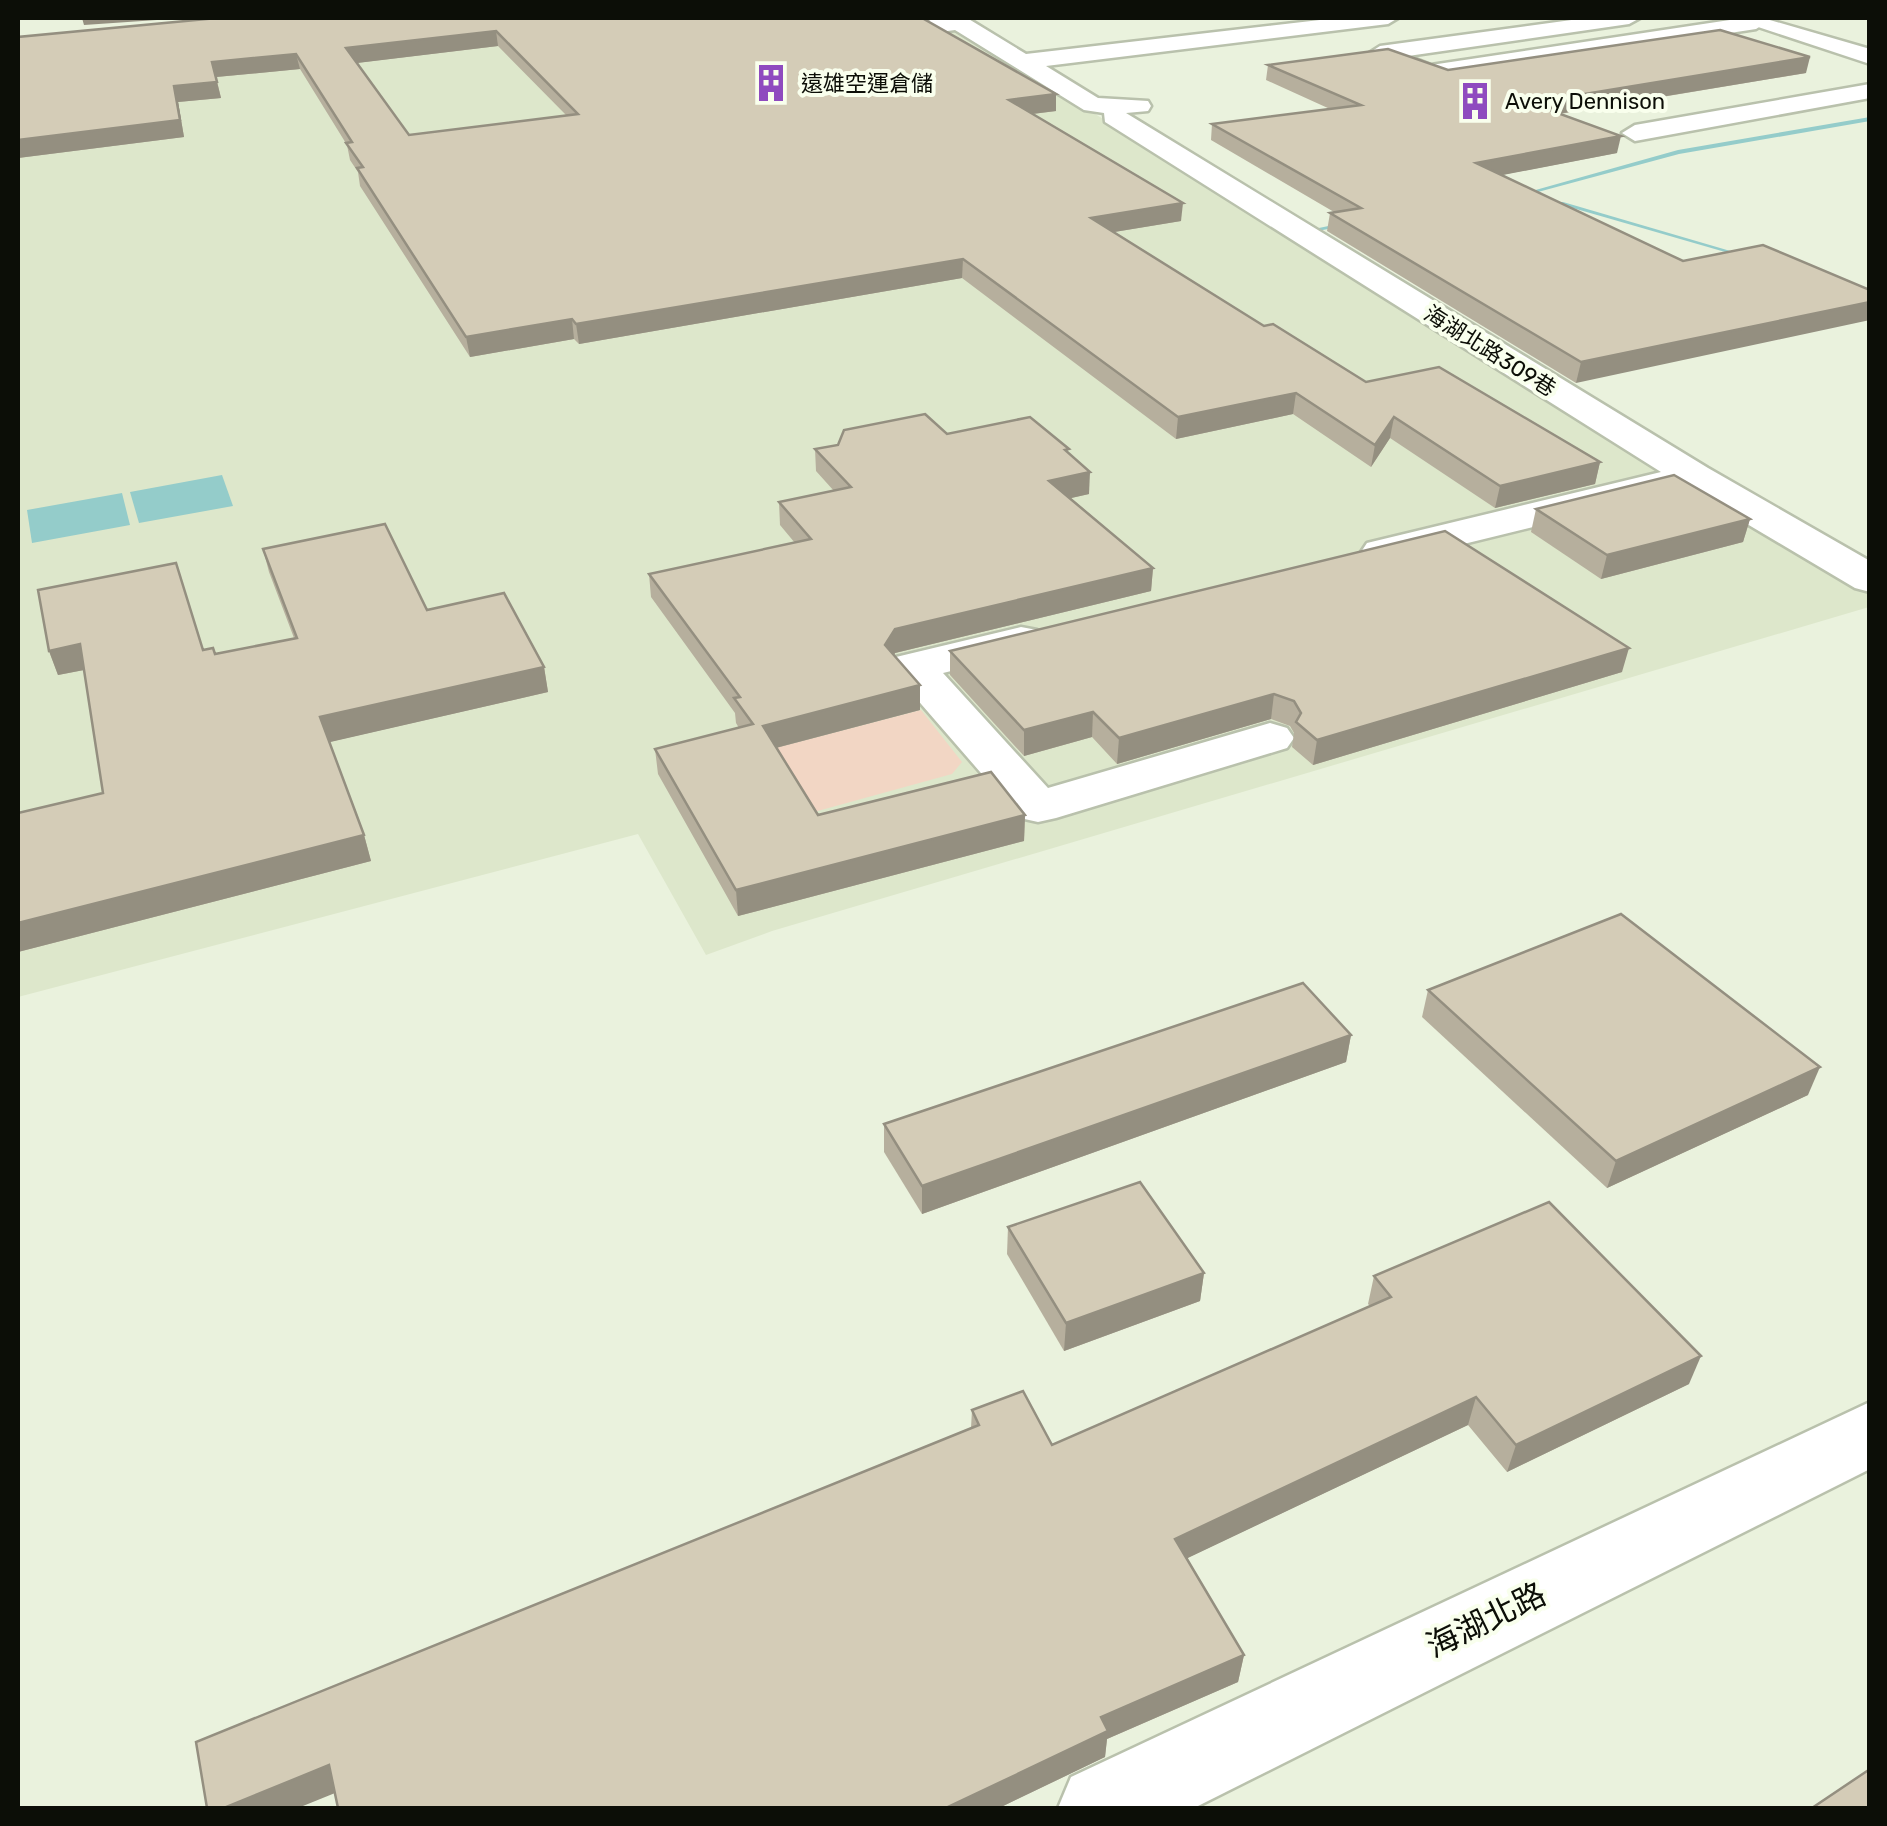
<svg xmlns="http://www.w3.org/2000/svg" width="1887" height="1826" font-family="Rubik,'Noto Sans TC',sans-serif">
  <rect width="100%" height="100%" fill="#eaf2dd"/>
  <polygon fill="#dde7cb" points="227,18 959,18 941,19 1869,591 1869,607 772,931 706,955 638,834 18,997 18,39"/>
  <polygon fill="#f2d6c4" points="921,710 962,762 952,774 803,815 736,758"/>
  <g fill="#94ccca">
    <polygon points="222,475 233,506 139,523 130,492"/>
    <polygon points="122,493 130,525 32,543 27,510"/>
  </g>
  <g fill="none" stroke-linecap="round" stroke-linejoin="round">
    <g fill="#94ccca" fill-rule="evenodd">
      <polygon points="1870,117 1870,121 1679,154 1523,196 1518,195 1678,150"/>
      <polygon points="1559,202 1563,202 1744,255 1739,256 1559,204"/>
      <polygon points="1343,223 1345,224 1345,226 1317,231 1314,229"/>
    </g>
    <g stroke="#b9c1ac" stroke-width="5">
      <g id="minor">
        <polygon points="967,18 1026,54 1337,18 1398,18 1388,24 1046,66 1098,98 1148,101 1151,106 1148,111 1126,113 1708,468 1870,561 1870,592 1855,588 1688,489 1382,564 1367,561 1361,552 1367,543 1661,472 1105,122 1104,113 1084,110 955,30 932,33 921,26 932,19"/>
        <polygon points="1586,18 1640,18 1629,24 1408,56 1431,65 1743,18 1764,18 1767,22 1756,29 1429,79 1369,53 1380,46"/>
        <polygon points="1870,84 1870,98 1635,141 1622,133 1635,125"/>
        <polygon points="1021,627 1037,630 1043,640 1037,650 943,673 1048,788 1270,723 1287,728 1294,738 1287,748 1056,818 1038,822 1020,818 889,667 896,657"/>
        <polygon points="1870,1402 1870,1469 1194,1808 1058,1808 1071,1777"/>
      </g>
    </g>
    <g stroke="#b9c1ac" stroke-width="5">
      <polygon id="major" points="1731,18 1763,18 1870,49 1870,64"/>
    </g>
    <use href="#minor" fill="#fff" fill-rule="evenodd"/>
    <use href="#major" fill="#fff" fill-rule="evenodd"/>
  </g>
  <g fill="#b6af9d" fill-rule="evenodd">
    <path d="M 217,18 L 922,18 L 1056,94 L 1056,111 L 1032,114 L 1181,221 L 1114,232 L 1264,326 L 1366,382 L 1600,462 L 1595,484 L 1495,508 L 1390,438 L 1371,467 L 1293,414 L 1176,439 L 962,278 L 579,344 L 574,339 L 470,357 L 360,186 L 358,172 L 350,160 L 347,145 L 300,69 L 216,77 L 221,98 L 178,102 L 184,137 L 18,158 ZM 498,46 L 566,115 L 409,135 L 356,63 Z"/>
    <polygon points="1268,65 1448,70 1806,73 1560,114 1617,153 1501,175 1683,261 1576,383 1327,231 1330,213 1334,212 1211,140 1212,124 1330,109 1266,80"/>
    <polygon points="815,449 1069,454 1089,494 1071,498 1153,568 1151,591 895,653 894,655 920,685 920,710 776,748 818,815 1025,815 1024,841 738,916 658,774 655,749 739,728 736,723 735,713 651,597 649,574 795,543 780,525 779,502 834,491 816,471"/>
    <polygon points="1536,509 1750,519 1743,542 1601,579 1531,532"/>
    <polygon points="263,549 427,610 544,667 548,692 329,742 364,835 371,861 18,952 18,813 103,793 84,670 58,675 49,651 215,654 294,638 269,572"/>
    <polygon points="950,651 1622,672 1313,765 1292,747 1294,733 1290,726 1271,719 1117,764 1092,737 1024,756 950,675"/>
    <polygon points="1428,990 1808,1095 1607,1188 1422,1017"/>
    <polygon points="1351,1035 1346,1062 922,1214 884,1152 884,1124"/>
    <polygon points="1008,1227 1204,1273 1200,1301 1064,1351 1007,1254"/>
    <polygon points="1374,1276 1689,1384 1507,1472 1468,1425 1187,1558 1244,1655 1238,1682 1107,1739 1105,1757 999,1808 338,1808 971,1428 972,1410 1052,1445 1370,1306 1368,1304"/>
  </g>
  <g fill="#948f80">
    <polygon points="82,18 186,18 84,25"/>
    <polygon points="496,31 498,46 349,64 346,48"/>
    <polygon points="296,54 300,69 216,77 212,62"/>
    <polygon points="1810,57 1806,73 1527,119 1530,103"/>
    <polygon points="217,82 221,98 178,102 184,137 18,158 18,140 174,86"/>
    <polygon points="1056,94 1056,111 1009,117 1009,100"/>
    <polygon points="1621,136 1617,153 1472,181 1476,163"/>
    <polygon points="1183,203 1181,221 1090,236 1091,218"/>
    <polygon points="963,259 962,278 579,344 576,324"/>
    <polygon points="1870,302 1870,320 1576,383 1581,362"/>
    <polygon points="572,319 574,339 470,357 466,337"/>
    <polygon points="1296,393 1293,414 1176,439 1178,417"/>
    <polygon points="1394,417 1390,438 1371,467 1375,445"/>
    <polygon points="1600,462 1595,484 1495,508 1500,486"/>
    <polygon points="1090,472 1089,494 1049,503 1049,481"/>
    <polygon points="1750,519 1743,542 1601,579 1607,555"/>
    <polygon points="1153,568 1151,591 895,653 886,669 885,645 895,629"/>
    <polygon points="80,644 89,669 58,675 49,651"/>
    <polygon points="1629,648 1622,672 1313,765 1317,740"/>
    <polygon points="544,667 548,692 326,743 320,717"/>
    <polygon points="920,685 920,710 764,751 763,726"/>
    <polygon points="1274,694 1271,719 1117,764 1119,738"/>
    <polygon points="1093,712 1092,737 1024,756 1024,730"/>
    <polygon points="1025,815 1024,841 738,916 736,890"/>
    <polygon points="364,835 371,861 18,952 18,923"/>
    <polygon points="1351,1035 1346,1062 922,1214 922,1186"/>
    <polygon points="1820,1067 1808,1095 1607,1188 1616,1161"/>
    <polygon points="1204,1273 1200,1301 1064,1351 1066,1323"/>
    <polygon points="1701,1356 1689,1384 1507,1472 1516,1445"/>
    <polygon points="1476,1397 1468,1425 1171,1566 1175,1539"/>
    <polygon points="1244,1655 1238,1682 1107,1739 1105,1757 999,1808 946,1808 1101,1717"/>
    <polygon points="329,1765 340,1791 298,1808 224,1808"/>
  </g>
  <g fill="#d4ccb7" stroke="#948f80" stroke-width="2.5" fill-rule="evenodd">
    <path d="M 217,18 L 922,18 L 1056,94 L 1009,100 L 1183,203 L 1091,218 L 1264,326 L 1273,324 L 1366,382 L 1439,367 L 1600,462 L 1500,486 L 1394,417 L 1375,445 L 1296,393 L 1178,417 L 963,259 L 576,324 L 572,319 L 466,337 L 357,168 L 363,167 L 346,143 L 352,142 L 296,54 L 212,62 L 217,82 L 174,86 L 180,120 L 18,140 L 18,37 ZM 496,31 L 578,114 L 409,135 L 346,48 Z"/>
    <polygon points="1720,30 1810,57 1530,103 1621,136 1476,163 1683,261 1763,245 1870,290 1870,302 1581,362 1330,213 1361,208 1212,124 1361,105 1268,65 1388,49 1448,70"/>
    <polygon points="925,414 947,434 1030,417 1069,449 1065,450 1090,472 1049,481 1153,568 895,629 885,645 920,685 763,726 818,815 991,772 1025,815 736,890 655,749 753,724 734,698 740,697 649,574 811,539 779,502 851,487 815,449 838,445 844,430"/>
    <polygon points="1674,475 1750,519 1607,555 1536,509"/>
    <polygon points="385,524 427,610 504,593 544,667 320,717 364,835 18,923 18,813 103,793 80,644 49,651 38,590 176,563 203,650 213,648 215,654 297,638 263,549"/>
    <polygon points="1445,531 1629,648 1317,740 1296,722 1301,713 1294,701 1274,694 1119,738 1093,712 1024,730 950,651"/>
    <polygon points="1621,914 1820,1067 1616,1161 1428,990"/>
    <polygon points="1303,983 1351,1035 922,1186 884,1124"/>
    <polygon points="1140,1182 1204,1273 1066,1323 1008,1227"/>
    <polygon points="1549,1202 1701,1356 1516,1445 1476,1397 1175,1539 1244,1655 1101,1717 1108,1731 946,1808 338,1808 329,1765 224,1808 207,1808 196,1742 979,1425 972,1410 1023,1391 1052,1445 1391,1297 1374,1276"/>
    <polygon points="1870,1769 1870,1808 1812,1808"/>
  </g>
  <defs>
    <g id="building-bare" transform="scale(3)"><path d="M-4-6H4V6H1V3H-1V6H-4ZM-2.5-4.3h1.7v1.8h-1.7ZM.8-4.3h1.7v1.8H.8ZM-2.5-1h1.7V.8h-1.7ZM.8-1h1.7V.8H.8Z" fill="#8f4bbf" stroke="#f9ffed" stroke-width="2.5" paint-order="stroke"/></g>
  </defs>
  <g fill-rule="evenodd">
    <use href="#building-bare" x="771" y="83"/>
    <use href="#building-bare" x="1475" y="101"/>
  </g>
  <g text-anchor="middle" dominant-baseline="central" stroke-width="8" stroke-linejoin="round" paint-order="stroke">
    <g font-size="22" fill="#0c0e07" stroke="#f9ffed" text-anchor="start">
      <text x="801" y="83">遠雄空運倉儲</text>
      <text x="1505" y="101">Avery Dennison</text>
    </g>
    <g font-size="22" fill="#0c0e07" stroke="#f9ffed">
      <text transform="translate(1490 351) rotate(32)">海湖北路309巷</text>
    </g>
    <g font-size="32" fill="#0c0e07" stroke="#f9ffed">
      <text transform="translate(1486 1620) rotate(-26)">海湖北路</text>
    </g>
  </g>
  <rect width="1887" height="1826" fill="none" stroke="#0c0e07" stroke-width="40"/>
</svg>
